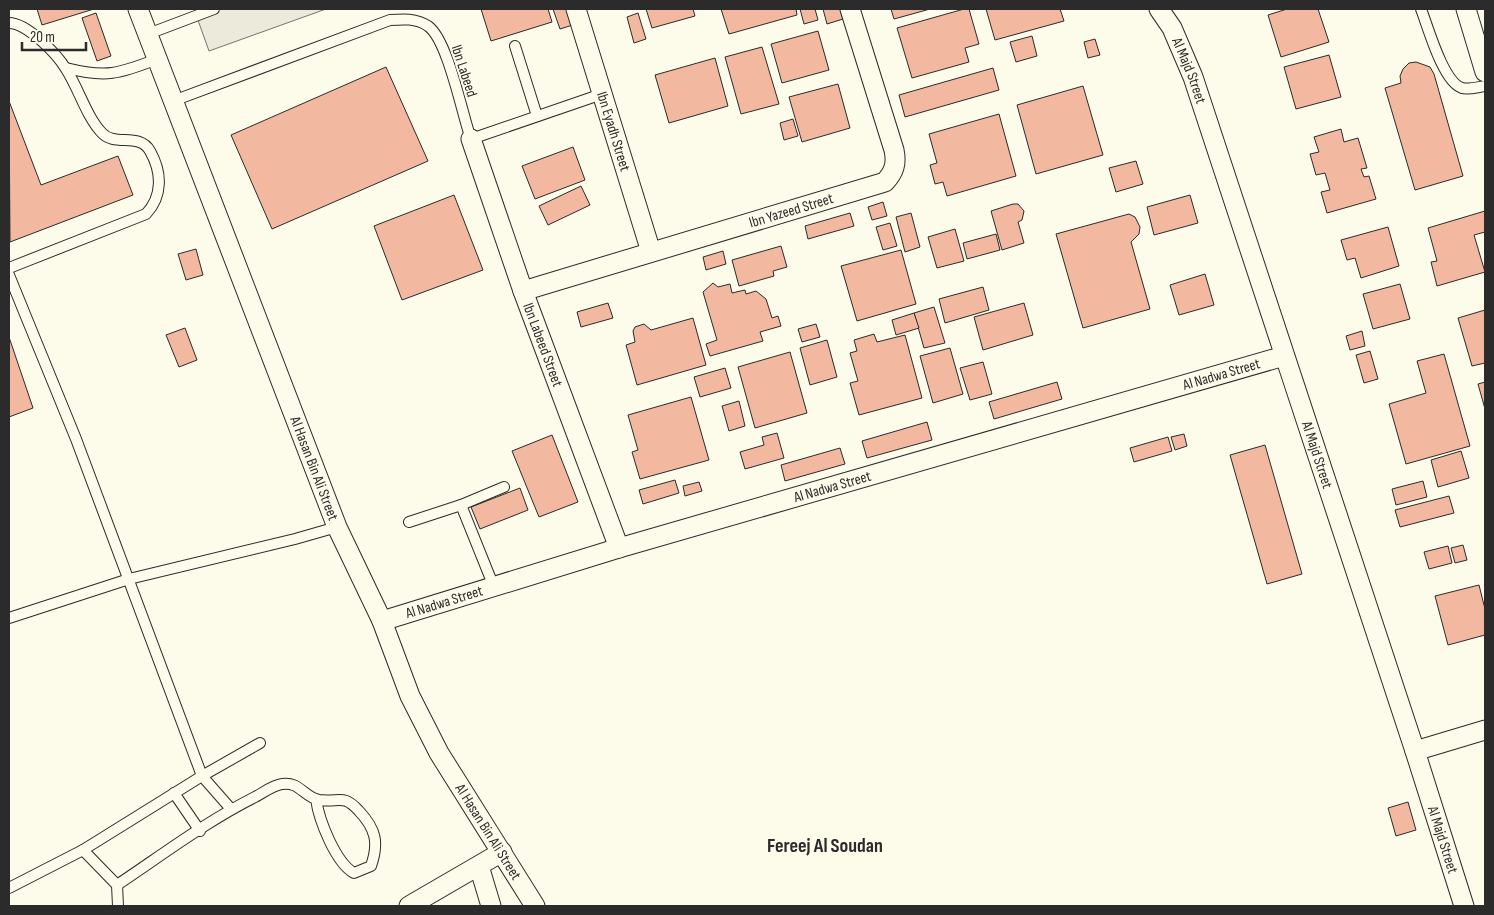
<svg xmlns="http://www.w3.org/2000/svg" width="1494" height="915" font-family="'Sofia Sans Condensed',sans-serif">
  <rect width="100%" height="100%" fill="#fdfbea"/>
  <polygon fill="#eceadb" stroke="#74746e" points="194,9 326,9 209,51"/>
  <g fill="#f2b8a0" stroke="#2b2b2b">
    <polygon points="37,9 94,9 42,25"/>
    <polygon points="481,9 548,9 552,22 491,41"/>
    <polygon points="553,9 572,9 576,24 560,29"/>
    <polygon points="646,9 693,9 695,16 652,28"/>
    <polygon points="721,9 796,9 797,15 729,34"/>
    <polygon points="800,9 815,9 818,20 804,24"/>
    <polygon points="823,9 840,9 843,19 827,24"/>
    <polygon points="891,9 930,9 894,19"/>
    <polygon points="964,9 969,9 979,44 965,48 969,62 912,78 897,28"/>
    <polygon points="986,9 1060,9 1064,21 995,40"/>
    <polygon points="1287,9 1318,9 1329,42 1281,57 1268,15"/>
    <polygon points="96,13 111,56 97,61 82,18"/>
    <polygon points="638,13 646,39 634,43 627,17"/>
    <polygon points="818,31 829,70 782,83 771,44"/>
    <polygon points="1032,36 1037,56 1016,62 1010,42"/>
    <polygon points="1095,39 1100,55 1088,58 1084,42"/>
    <polygon points="762,47 779,104 741,114 725,57"/>
    <polygon points="1329,55 1341,97 1296,109 1284,67"/>
    <polygon points="715,58 728,106 669,123 655,75"/>
    <polygon points="1416,62 1430,67 1434,74 1463,176 1415,190 1385,88 1401,83 1400,76 1403,69 1409,63"/>
    <polygon points="386,67 428,161 272,229 231,135"/>
    <polygon points="993,68 999,90 905,117 899,95"/>
    <polygon points="838,84 850,128 802,142 789,97"/>
    <polygon points="1083,86 1103,155 1036,174 1017,105"/>
    <polygon points="9,101 41,185 118,156 133,195 10,242"/>
    <polygon points="999,114 1016,176 947,196 943,182 935,184 930,165 937,163 929,134"/>
    <polygon points="793,119 798,136 784,140 780,123"/>
    <polygon points="1341,129 1344,142 1358,138 1367,168 1361,169 1364,177 1369,176 1376,199 1327,213 1321,192 1330,190 1325,173 1316,175 1310,154 1319,152 1314,137"/>
    <polygon points="573,147 585,180 535,199 522,166"/>
    <polygon points="1136,161 1143,184 1116,192 1109,168"/>
    <polygon points="581,186 590,205 548,225 539,206"/>
    <polygon points="454,195 483,270 402,300 374,226"/>
    <polygon points="1190,195 1198,223 1154,235 1147,207"/>
    <polygon points="883,202 887,216 872,220 868,207"/>
    <polygon points="1013,204 1018,204 1024,211 1022,220 1018,222 1024,243 1002,250 991,211"/>
    <polygon points="1485,211 1485,232 1474,235 1485,272 1437,286 1431,262 1437,261 1428,228"/>
    <polygon points="850,213 854,226 808,239 805,226"/>
    <polygon points="911,213 920,247 905,252 896,217"/>
    <polygon points="1129,214 1135,217 1140,227 1139,234 1131,242 1150,309 1083,328 1056,234"/>
    <polygon points="890,223 897,246 883,250 876,227"/>
    <polygon points="1388,227 1399,266 1361,278 1355,258 1347,260 1341,240"/>
    <polygon points="955,229 964,261 937,268 928,237"/>
    <polygon points="996,234 1000,250 967,259 963,243"/>
    <polygon points="781,246 787,267 773,271 774,276 739,286 732,260"/>
    <polygon points="196,249 203,275 186,280 178,254"/>
    <polygon points="901,250 916,304 857,321 841,266"/>
    <polygon points="723,251 726,264 706,270 703,257"/>
    <polygon points="1205,274 1214,305 1179,315 1170,285"/>
    <polygon points="713,283 718,287 730,284 732,293 745,290 746,294 756,291 766,299 772,318 778,316 781,326 760,332 763,341 710,356 706,344 717,340 703,292"/>
    <polygon points="1400,284 1410,319 1373,329 1363,294"/>
    <polygon points="983,287 989,310 945,323 939,299"/>
    <polygon points="608,303 613,318 581,327 577,312"/>
    <polygon points="1024,303 1033,335 983,350 974,317"/>
    <polygon points="934,307 945,343 924,348 914,313"/>
    <polygon points="1485,310 1485,363 1472,366 1458,318"/>
    <polygon points="914,313 919,328 896,335 892,320"/>
    <polygon points="693,318 706,365 637,385 626,345 635,342 633,331 635,327 644,324 651,330"/>
    <polygon points="816,324 820,337 802,342 798,329"/>
    <polygon points="185,328 197,360 179,367 166,335"/>
    <polygon points="1362,331 1365,346 1350,350 1346,336"/>
    <polygon points="874,334 877,342 905,335 922,398 859,415 850,383 858,381 850,353 857,351 854,340"/>
    <polygon points="9,337 33,408 9,417"/>
    <polygon points="827,340 837,377 810,385 800,348"/>
    <polygon points="950,348 963,394 933,403 920,356"/>
    <polygon points="1370,351 1378,379 1364,383 1356,355"/>
    <polygon points="790,352 807,413 755,428 738,367"/>
    <polygon points="1444,354 1470,446 1406,464 1389,404 1426,393 1417,361"/>
    <polygon points="983,362 992,394 970,400 960,368"/>
    <polygon points="725,368 731,388 700,397 694,377"/>
    <polygon points="1057,382 1062,399 994,419 989,402"/>
    <polygon points="1485,382 1485,409 1478,384"/>
    <polygon points="691,397 709,460 640,479 632,452 638,450 628,415"/>
    <polygon points="739,401 745,426 729,431 722,406"/>
    <polygon points="927,422 932,440 867,458 862,441"/>
    <polygon points="777,433 784,458 745,469 740,452 764,445 762,437"/>
    <polygon points="1184,434 1187,446 1175,450 1171,437"/>
    <polygon points="552,435 578,502 539,517 512,451"/>
    <polygon points="1168,437 1172,451 1134,462 1130,448"/>
    <polygon points="1265,445 1302,574 1267,584 1230,455"/>
    <polygon points="840,448 845,464 785,481 781,465"/>
    <polygon points="1461,451 1469,478 1438,487 1431,460"/>
    <polygon points="675,480 679,493 643,504 639,490"/>
    <polygon points="1423,481 1427,497 1396,505 1392,489"/>
    <polygon points="699,482 702,491 685,496 683,486"/>
    <polygon points="520,488 528,510 480,529 471,507"/>
    <polygon points="1449,496 1454,513 1400,527 1395,510"/>
    <polygon points="1463,545 1467,560 1455,563 1451,548"/>
    <polygon points="1448,546 1452,563 1429,569 1424,552"/>
    <polygon points="1479,585 1485,609 1485,635 1448,645 1435,596"/>
    <polygon points="1408,802 1416,830 1396,836 1388,808"/>
  </g>
  <g fill="none" stroke-linecap="round" stroke-linejoin="round">
    <g stroke="#2b2b2b" stroke-width="12">
      <g id="service">
        <path d="M 1421,9 C 1428,27 1443,82 1462,88 C 1468,90 1478,87 1485,86"/>
        <path d="M 9,23 C 27,23 57,54 66,69 C 79,89 86,116 102,133 C 115,147 139,132 150,151 C 162,172 163,196 146,214 L 9,268"/>
        <polyline points="148,34 214,9"/>
        <polyline points="515,46 537,116"/>
        <path d="M 66,68 C 106,78 119,74 157,59"/>
        <path d="M 173,101 L 390,20 C 403,19 416,18 428,26 C 448,40 462,114 471,139 L 602,94"/>
        <polyline points="9,275 76,439 202,776 231,809"/>
        <polyline points="461,505 504,487"/>
        <polyline points="409,522 461,505 494,587"/>
        <polyline points="9,618 129,579 295,539 337,527"/>
        <polyline points="174,793 200,831"/>
        <polyline points="83,850 117,885 118,906"/>
        <path d="M 117,885 C 162,855 207,821 255,797 C 263,793 273,785 282,784 C 299,781 304,797 319,800 C 339,803 343,793 359,811 C 376,829 379,843 371,866 L 354,873 C 336,863 319,821 316,799"/>
        <polyline points="9,888 83,850 202,776 260,743"/>
      </g>
    </g>
    <g stroke="#2b2b2b" stroke-width="21">
      <g id="minor">
        <path id="s1" d="M 138,9 L 337,527 L 382,621 L 410,696 L 439,753 L 535,906"/>
        <path id="s2" d="M 576,9 L 651,252"/>
        <path id="s3" d="M 1159,9 L 1172,28 L 1193,77 L 1415,751 L 1464,906"/>
        <polyline points="1466,9 1485,72"/>
        <path id="s4" d="M 471,139 L 523,291 L 619,548"/>
        <path id="s5" d="M 523,291 L 885,182 C 894,172 897,164 894,150 L 850,9"/>
        <path id="s6" d="M 382,621 L 619,548 L 1284,356"/>
        <polyline points="1415,751 1485,730"/>
        <polyline points="479,866 491,906"/>
        <polyline points="409,906 502,852"/>
      </g>
    </g>
    <use href="#service" stroke="#fdfbea" stroke-width="10"/>
    <use href="#minor" stroke="#fdfbea" stroke-width="19"/>
  </g>
  <g text-anchor="middle" dominant-baseline="central" stroke-width="4" stroke-linejoin="round" paint-order="stroke">
    <g font-size="15" fill="#2b2b2b" stroke="#fdfbea">
      <text transform="translate(464 71) rotate(72)">Ibn Labeed</text>
      <text stroke="none"><textPath href="#s3" startOffset="69">Al Majd Street</textPath></text>
      <text stroke="none"><textPath href="#s2" startOffset="128">Ibn Eyadh Street</textPath></text>
      <text stroke="none"><textPath href="#s5" startOffset="280">Ibn Yazeed Street</textPath></text>
      <text stroke="none"><textPath href="#s4" startOffset="218">Ibn Labeed Street</textPath></text>
      <text stroke="none"><textPath href="#s6" startOffset="875">Al Nadwa Street</textPath></text>
      <text stroke="none"><textPath href="#s3" startOffset="474">Al Majd Street</textPath></text>
      <text stroke="none"><textPath href="#s1" startOffset="492">Al Hasan Bin Ali Street</textPath></text>
      <text stroke="none"><textPath href="#s6" startOffset="470">Al Nadwa Street</textPath></text>
      <text stroke="none"><textPath href="#s6" startOffset="65">Al Nadwa Street</textPath></text>
      <text stroke="none"><textPath href="#s1" startOffset="896">Al Hasan Bin Ali Street</textPath></text>
      <text stroke="none"><textPath href="#s3" startOffset="879">Al Majd Street</textPath></text>
    </g>
    <g font-size="20" font-weight="bold" fill="#2b2b2b" stroke="#fdfbea">
      <text x="825" y="846">Fereej Al Soudan</text>
    </g>
  </g>
  <rect width="1494" height="915" fill="none" stroke="#2b2b2b" stroke-width="20"/>
  <path d="M22 42v8h64v-8" fill="none" stroke="#2b2b2b" stroke-width="2.5"/>
  <text x="30" y="42" font-size="15" fill="#2b2b2b" stroke="#fdfbea" stroke-width="4" paint-order="stroke">20 m</text>
</svg>
